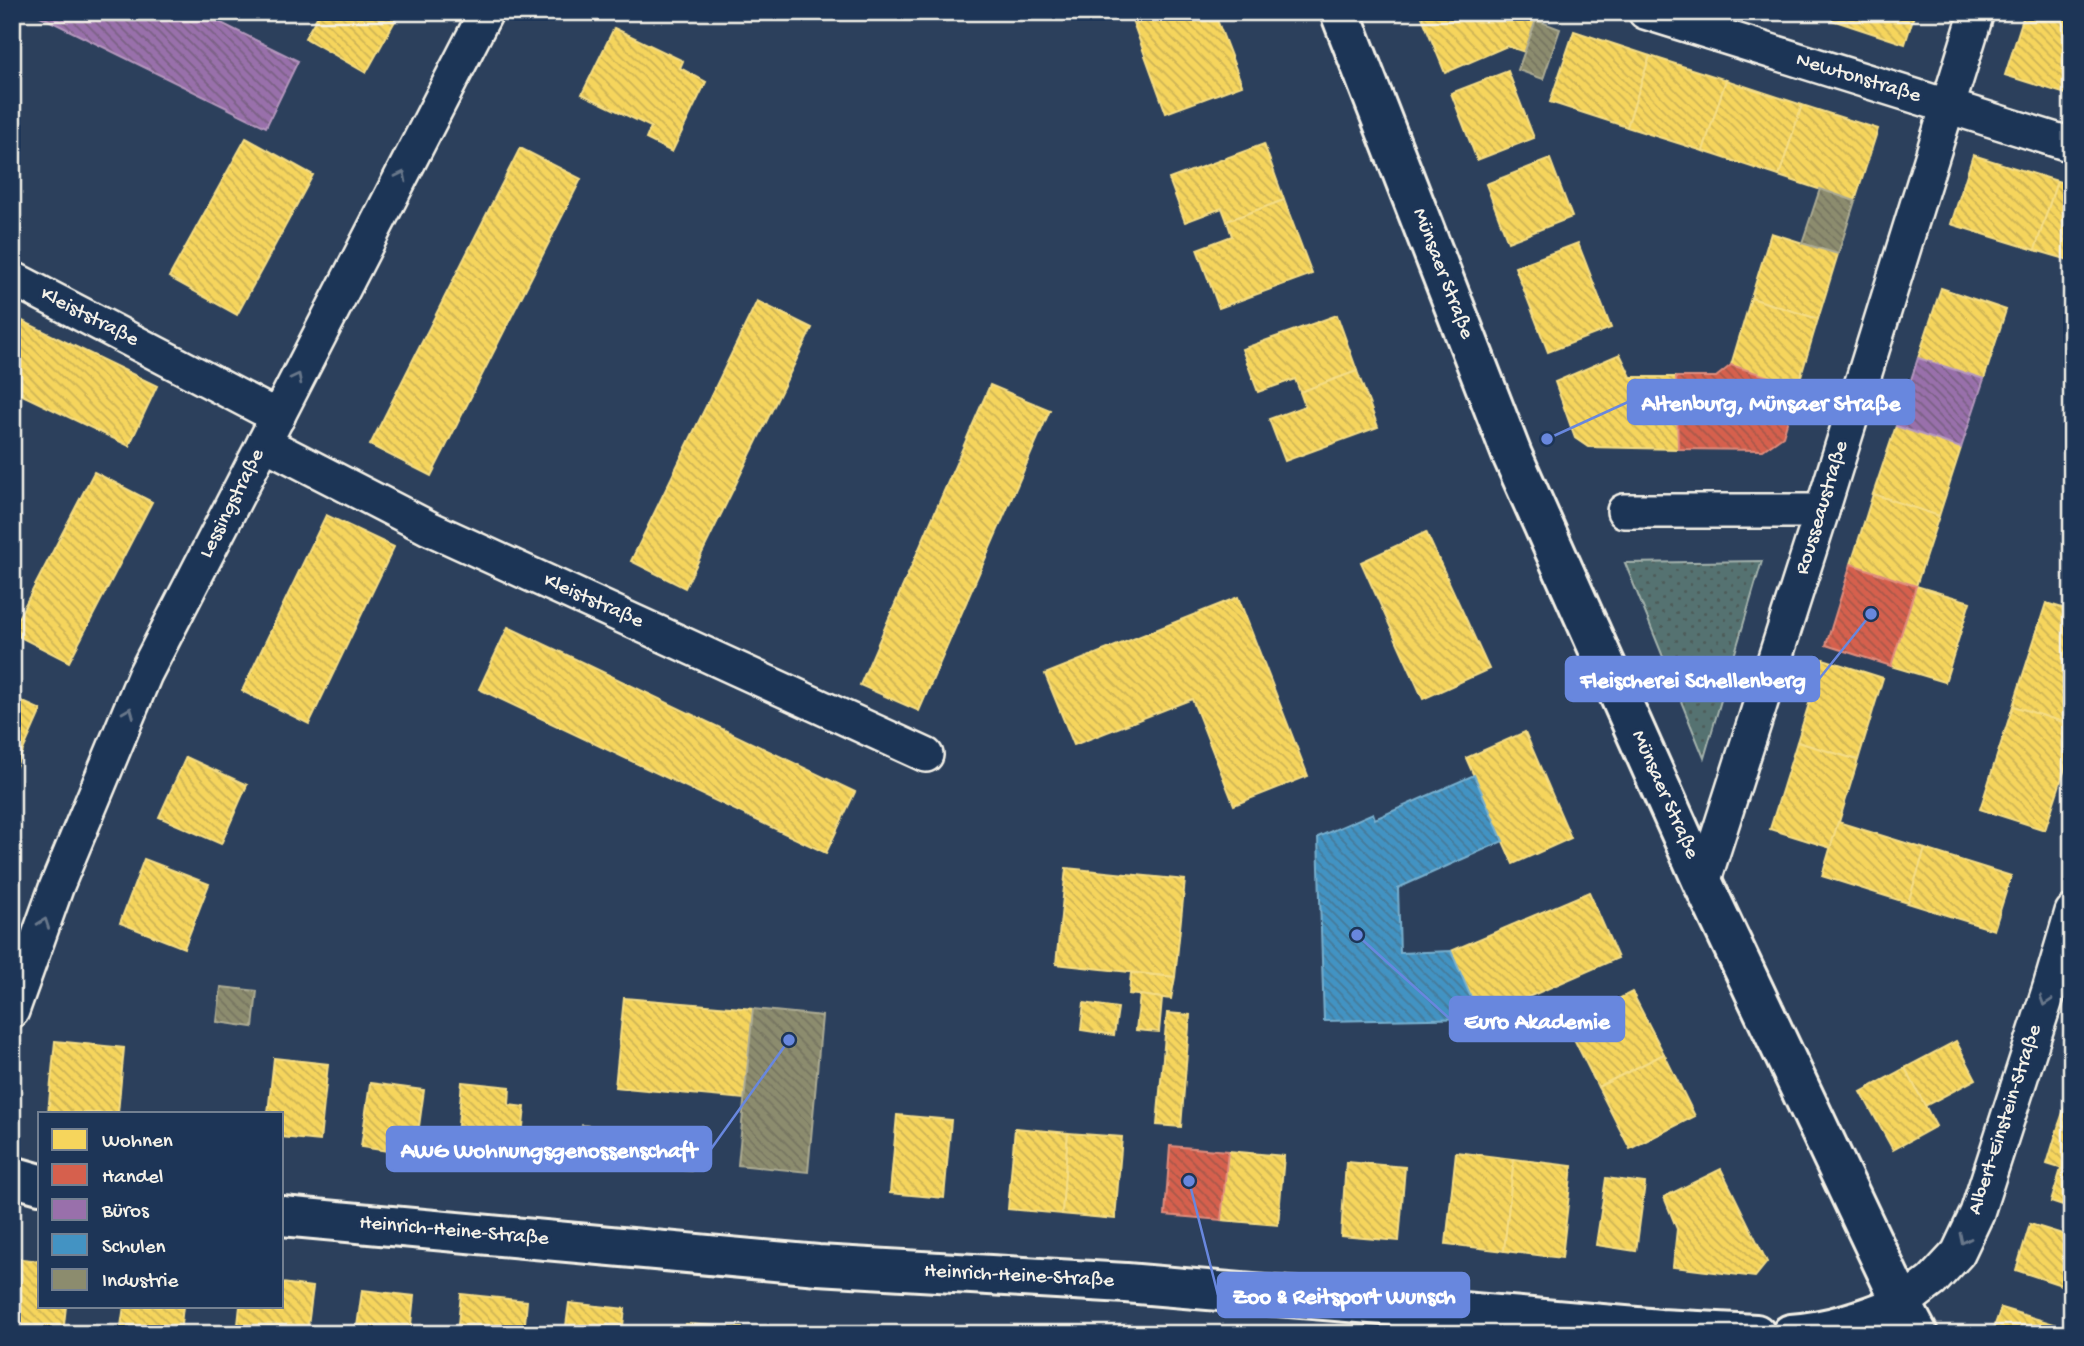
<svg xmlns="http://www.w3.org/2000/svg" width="2084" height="1346" font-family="'Gochi Hand',sans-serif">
  <defs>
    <pattern id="grass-dots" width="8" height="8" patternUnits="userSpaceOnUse" patternTransform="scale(1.75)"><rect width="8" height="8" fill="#547271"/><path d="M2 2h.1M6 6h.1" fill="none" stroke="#4e5b59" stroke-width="1.8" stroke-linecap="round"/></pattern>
    <pattern id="homes-back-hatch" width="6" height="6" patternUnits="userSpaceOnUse" patternTransform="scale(1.75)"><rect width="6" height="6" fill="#f6d55c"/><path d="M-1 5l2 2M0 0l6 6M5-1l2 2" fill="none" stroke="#cbb256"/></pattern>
    <pattern id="shops-back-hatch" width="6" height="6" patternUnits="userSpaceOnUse" patternTransform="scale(1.75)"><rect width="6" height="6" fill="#d6604d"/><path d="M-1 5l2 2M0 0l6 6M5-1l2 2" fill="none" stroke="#a5584b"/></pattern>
    <pattern id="offices-back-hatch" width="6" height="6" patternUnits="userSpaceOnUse" patternTransform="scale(1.75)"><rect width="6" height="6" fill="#9970ab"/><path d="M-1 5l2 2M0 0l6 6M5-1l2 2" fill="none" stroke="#796083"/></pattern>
    <pattern id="schools-back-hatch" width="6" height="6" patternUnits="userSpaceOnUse" patternTransform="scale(1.75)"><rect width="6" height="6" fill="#4393c3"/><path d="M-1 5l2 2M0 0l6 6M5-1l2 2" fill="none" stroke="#457997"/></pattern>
    <pattern id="industry-back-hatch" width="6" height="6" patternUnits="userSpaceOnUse" patternTransform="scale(1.75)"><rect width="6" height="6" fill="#8c8c6e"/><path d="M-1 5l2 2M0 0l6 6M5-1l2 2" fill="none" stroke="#757460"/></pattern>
  </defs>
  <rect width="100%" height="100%" fill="#2c405c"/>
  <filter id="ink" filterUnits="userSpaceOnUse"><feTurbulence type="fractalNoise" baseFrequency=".0143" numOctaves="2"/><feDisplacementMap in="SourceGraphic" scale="14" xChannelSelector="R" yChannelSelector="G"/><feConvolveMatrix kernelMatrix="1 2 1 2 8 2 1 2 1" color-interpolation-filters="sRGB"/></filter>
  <g filter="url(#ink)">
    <polygon fill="url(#grass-dots)" stroke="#a4b2ac" stroke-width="2" points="1762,561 1704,758 1625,563"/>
    <g fill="url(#homes-back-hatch)" stroke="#f5dd86" stroke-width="2">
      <polygon points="320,12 400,12 366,73 305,38"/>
      <polygon points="1129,12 1169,12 1134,25"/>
      <polygon points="1169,12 1214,12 1242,85 1166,113 1134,25"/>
      <polygon points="1420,12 1513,12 1536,20 1525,52 1507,46 1445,73"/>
      <polygon points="1808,12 1915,12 1905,44"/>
      <polygon points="2025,12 2072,12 2072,96 2005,75"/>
      <polygon points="614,28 683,61 680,68 706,82 672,152 646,139 651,127 582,94"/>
      <polygon points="1574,31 1650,56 1627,127 1550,102"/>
      <polygon points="1650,56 1726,80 1703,151 1627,127"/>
      <polygon points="1508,71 1534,138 1477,160 1451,93"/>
      <polygon points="1726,80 1802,105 1779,176 1703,151"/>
      <polygon points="1802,105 1878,129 1855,201 1779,176"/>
      <polygon points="246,138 313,175 237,315 169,277"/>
      <polygon points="1264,144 1284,200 1227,221 1222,208 1185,222 1169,179"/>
      <polygon points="520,148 581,179 431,476 370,445"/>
      <polygon points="1973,155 2057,181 2035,250 1951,224"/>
      <polygon points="1550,159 1572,217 1508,242 1486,184"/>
      <polygon points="2057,181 2072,185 2072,261 2035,250"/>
      <polygon points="1284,200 1312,274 1219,308 1197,249 1232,236 1227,221"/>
      <polygon points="1771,233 1838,254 1818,319 1751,298"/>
      <polygon points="1578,243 1611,328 1548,352 1515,267"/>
      <polygon points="1941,288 2006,310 1984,379 1918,358"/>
      <polygon points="1751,298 1818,319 1798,386 1731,365"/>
      <polygon points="757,301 812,328 685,588 631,561"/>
      <polygon points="1337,315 1357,371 1300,392 1295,379 1258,392 1242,349"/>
      <polygon points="12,316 157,386 129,446 12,390"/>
      <polygon points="1620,354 1631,377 1676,377 1678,449 1588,447 1575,438 1555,382"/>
      <polygon points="1357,371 1378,427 1285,461 1269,419 1305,406 1300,392"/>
      <polygon points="990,385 1050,410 919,711 860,685"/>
      <polygon points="1896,426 1961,448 1939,516 1873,494"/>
      <polygon points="94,472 152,502 69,662 12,633 12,630"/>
      <polygon points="1873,494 1939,516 1916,586 1851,564"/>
      <polygon points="326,515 394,547 309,724 242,691"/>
      <polygon points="1426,532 1489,669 1423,699 1361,562"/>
      <polygon points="1916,586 1970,602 1945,682 1891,666"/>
      <polygon points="1238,597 1308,776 1234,805 1192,699 1074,745 1045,674"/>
      <polygon points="2046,603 2072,611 2072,725 2013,706"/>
      <polygon points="508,627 855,792 826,853 479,689"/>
      <polygon points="1823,659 1883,678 1858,760 1797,742"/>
      <polygon points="12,697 41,710 12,775"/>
      <polygon points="2013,706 2072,725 2072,747 2045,830 1980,809"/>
      <polygon points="1525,732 1571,838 1513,864 1466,758"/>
      <polygon points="1797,742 1858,760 1831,848 1770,829"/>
      <polygon points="186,757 247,785 221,844 159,817"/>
      <polygon points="1838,822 1925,849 1908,903 1822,876"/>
      <polygon points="1925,849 2011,876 1994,930 1908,903"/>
      <polygon points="144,859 209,884 184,948 120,923"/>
      <polygon points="1066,868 1185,880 1175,977 1056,964"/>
      <polygon points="1589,892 1618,958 1480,1018 1451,951"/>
      <polygon points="1131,973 1175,977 1171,999 1129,994"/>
      <polygon points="1632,992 1664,1054 1598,1087 1567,1025"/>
      <polygon points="1140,995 1162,998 1159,1032 1136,1030"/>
      <polygon points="624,998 753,1009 744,1099 615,1087"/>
      <polygon points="1084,1003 1118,1008 1114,1035 1081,1030"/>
      <polygon points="1167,1013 1190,1015 1181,1127 1157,1125"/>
      <polygon points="55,1041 124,1048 118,1113 48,1113"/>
      <polygon points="1956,1041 1976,1079 1925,1106 1905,1068"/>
      <polygon points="1664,1054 1695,1116 1630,1149 1598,1087"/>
      <polygon points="274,1058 328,1064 320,1141 282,1137 282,1113 268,1113"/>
      <polygon points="1905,1068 1936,1126 1893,1150 1861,1092"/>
      <polygon points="462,1082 510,1087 509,1105 525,1107 521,1145 505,1143 503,1161 455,1156"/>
      <polygon points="370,1083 424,1090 415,1155 361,1147"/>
      <polygon points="2072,1086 2072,1128 2059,1124"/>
      <polygon points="897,1115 951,1120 944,1198 890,1193"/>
      <polygon points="2059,1124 2072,1128 2072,1172 2047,1164"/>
      <polygon points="1015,1128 1068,1133 1062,1214 1008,1209"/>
      <polygon points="1068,1133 1122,1137 1115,1219 1062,1214"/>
      <polygon points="1228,1151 1284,1156 1278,1225 1221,1220"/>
      <polygon points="1456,1152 1514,1159 1504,1251 1446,1244"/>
      <polygon points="1514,1159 1572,1166 1562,1258 1504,1251"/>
      <polygon points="1346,1162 1405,1167 1399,1241 1341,1236"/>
      <polygon points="1721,1169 1767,1262 1755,1277 1673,1267 1677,1229 1664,1197"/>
      <polygon points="2061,1169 2072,1172 2072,1209 2051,1202"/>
      <polygon points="1606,1178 1645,1183 1636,1251 1596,1245"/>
      <polygon points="2030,1224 2072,1237 2072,1262 2064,1286 2016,1270"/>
      <polygon points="12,1258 40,1261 40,1306 66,1306 63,1334 12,1334"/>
      <polygon points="282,1283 313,1287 307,1334 237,1334 240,1306 282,1306"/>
      <polygon points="362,1290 414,1296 410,1334 356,1334"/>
      <polygon points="461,1294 527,1301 524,1334 457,1334"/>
      <polygon points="569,1303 625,1309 622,1334 565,1334"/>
      <polygon points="124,1306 183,1306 180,1334 120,1333"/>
      <polygon points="2001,1308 2064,1327 2072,1324 2072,1334 1996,1334 1993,1330"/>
      <polygon points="686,1324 742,1328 742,1334 685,1334"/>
    </g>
    <g fill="url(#shops-back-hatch)" stroke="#df8c7c" stroke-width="2">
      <polygon points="1731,365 1798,386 1783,436 1763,450 1678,449 1676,377 1716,377"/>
      <polygon points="1851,564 1916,586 1891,666 1826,645"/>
      <polygon points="1170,1146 1228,1151 1221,1220 1165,1215"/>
    </g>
    <g fill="url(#offices-back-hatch)" stroke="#b497bd" stroke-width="2">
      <polygon points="32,12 199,12 298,61 266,127"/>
      <polygon points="1918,358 1984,379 1961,448 1896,426"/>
    </g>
    <polygon fill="url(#schools-back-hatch)" stroke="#78afce" stroke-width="2" points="1474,775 1503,841 1398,888 1400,953 1451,951 1480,1018 1324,1021 1318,837 1373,813 1375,819"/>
    <g fill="url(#industry-back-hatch)" stroke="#abaa93" stroke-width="2">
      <polygon points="1536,20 1560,29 1543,79 1518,70"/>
      <polygon points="1820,189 1855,201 1838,254 1802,243"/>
      <polygon points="221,987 257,991 253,1027 217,1022"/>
      <polygon points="753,1009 822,1016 808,1172 738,1165"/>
      <polygon points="582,1125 694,1136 691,1171 578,1160"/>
    </g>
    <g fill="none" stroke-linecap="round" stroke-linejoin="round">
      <g stroke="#f4f1e8" stroke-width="38">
        <g id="minor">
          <polyline points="1645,12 2072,145"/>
          <polyline points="12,278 278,417"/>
          <polyline points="264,443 429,528 926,755"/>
          <polyline points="1624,511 1822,511"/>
          <polyline points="1703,883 1822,511 1977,12"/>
          <polyline points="12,1011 56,888 145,674 486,12"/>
          <polyline points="1902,1304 1932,1281 1958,1253 1977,1213 2050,987 2072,912"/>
        </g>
      </g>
      <g stroke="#f4f1e8" stroke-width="44">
        <g id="tertiary">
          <polyline points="1340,12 1512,455 1703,883 1902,1304 1918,1334"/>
          <polyline points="12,1176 40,1184"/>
          <polyline points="282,1216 818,1265 1126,1283 1660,1329 1756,1334"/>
          <path d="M 1791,1334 C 1831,1331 1865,1319 1902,1304"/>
        </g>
      </g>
      <use href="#minor" stroke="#1d3557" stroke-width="33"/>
      <use href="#tertiary" stroke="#1d3557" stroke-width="38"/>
    </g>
    <defs><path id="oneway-chevron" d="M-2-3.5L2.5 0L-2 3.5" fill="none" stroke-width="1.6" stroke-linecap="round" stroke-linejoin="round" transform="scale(1.75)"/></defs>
    <g stroke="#68778a">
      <use href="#oneway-chevron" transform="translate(402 176) rotate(-63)"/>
      <use href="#oneway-chevron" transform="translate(297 378) rotate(-63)"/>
      <use href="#oneway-chevron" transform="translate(129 712) rotate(-68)"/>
      <use href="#oneway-chevron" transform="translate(44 923) rotate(-70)"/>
      <use href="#oneway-chevron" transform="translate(2045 1001) rotate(108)"/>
      <use href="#oneway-chevron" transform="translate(1964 1239) rotate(116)"/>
    </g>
  </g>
  <g text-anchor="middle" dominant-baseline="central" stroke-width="7" stroke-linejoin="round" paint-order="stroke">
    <g font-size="21" fill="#f4f1e8" stroke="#1d3557">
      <text transform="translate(1858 79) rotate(17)">Newtonstraße</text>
      <text transform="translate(1442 274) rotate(69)">Münsaer Straße</text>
      <text transform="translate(89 318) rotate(27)">Kleiststraße</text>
      <text transform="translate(233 504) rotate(-63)">Lessingstraße</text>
      <text transform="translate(1823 508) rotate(-73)">Rousseaustraße</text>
      <text transform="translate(593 602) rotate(24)">Kleiststraße</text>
      <text transform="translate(1664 795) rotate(66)">Münsaer Straße</text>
      <text transform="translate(2006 1120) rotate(-72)">Albert-Einstein-Straße</text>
      <text transform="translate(454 1232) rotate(5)">Heinrich-Heine-Straße</text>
      <text transform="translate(1019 1277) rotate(3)">Heinrich-Heine-Straße</text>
    </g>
  </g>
  <path fill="none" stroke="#6887de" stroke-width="2.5" d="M1547 439L1628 402M1871 614L1819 679M1357 935L1450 1019M789 1040L711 1149M1189 1181L1218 1295"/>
  <g fill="#6887de" stroke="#1d3557" stroke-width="2.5">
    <circle cx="1547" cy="439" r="7"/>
    <circle cx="1871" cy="614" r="7"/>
    <circle cx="1357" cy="935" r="7"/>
    <circle cx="789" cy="1040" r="7"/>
    <circle cx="1189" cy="1181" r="7"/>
  </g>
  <g fill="#6887de" stroke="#6887de" stroke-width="2.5">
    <rect x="1628" y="380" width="286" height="44" rx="7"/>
    <rect x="1566" y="657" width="253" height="44" rx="7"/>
    <rect x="1450" y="997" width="174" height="44" rx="7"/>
    <rect x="387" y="1127" width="324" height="44" rx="7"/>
    <rect x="1218" y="1273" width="251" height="44" rx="7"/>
  </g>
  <g font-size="23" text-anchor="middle" font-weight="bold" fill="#fff">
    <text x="1771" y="410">Altenburg, Münsaer Straße</text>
    <text x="1693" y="687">Fleischerei Schellenberg</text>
    <text x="1537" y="1028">Euro Akademie</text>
    <text x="549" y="1157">AWG Wohnungsgenossenschaft</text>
    <text x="1344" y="1303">Zoo &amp; Reitsport Wunsch</text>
  </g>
  <rect width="2084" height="1346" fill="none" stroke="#1d3557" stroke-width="42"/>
  <rect x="21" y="21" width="2042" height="1304" fill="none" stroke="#f4f1e8" stroke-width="2.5" filter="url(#ink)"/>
  <rect x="38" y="1112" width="245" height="196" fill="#1d3557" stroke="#738091" stroke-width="2"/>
  <rect x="52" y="1129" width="35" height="21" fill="#f6d55c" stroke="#738091" stroke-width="2"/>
  <text x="102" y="1146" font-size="21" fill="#f4f1e8">Wohnen</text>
  <rect x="52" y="1164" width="35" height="21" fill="#d6604d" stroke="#738091" stroke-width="2"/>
  <text x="102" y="1182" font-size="21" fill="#f4f1e8">Handel</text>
  <rect x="52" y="1199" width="35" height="21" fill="#9970ab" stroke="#738091" stroke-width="2"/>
  <text x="102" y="1216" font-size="21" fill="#f4f1e8">Büros</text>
  <rect x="52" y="1234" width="35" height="21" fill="#4393c3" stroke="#738091" stroke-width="2"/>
  <text x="102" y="1252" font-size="21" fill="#f4f1e8">Schulen</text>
  <rect x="52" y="1269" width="35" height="21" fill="#8c8c6e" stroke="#738091" stroke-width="2"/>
  <text x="102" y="1286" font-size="21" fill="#f4f1e8">Industrie</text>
</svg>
